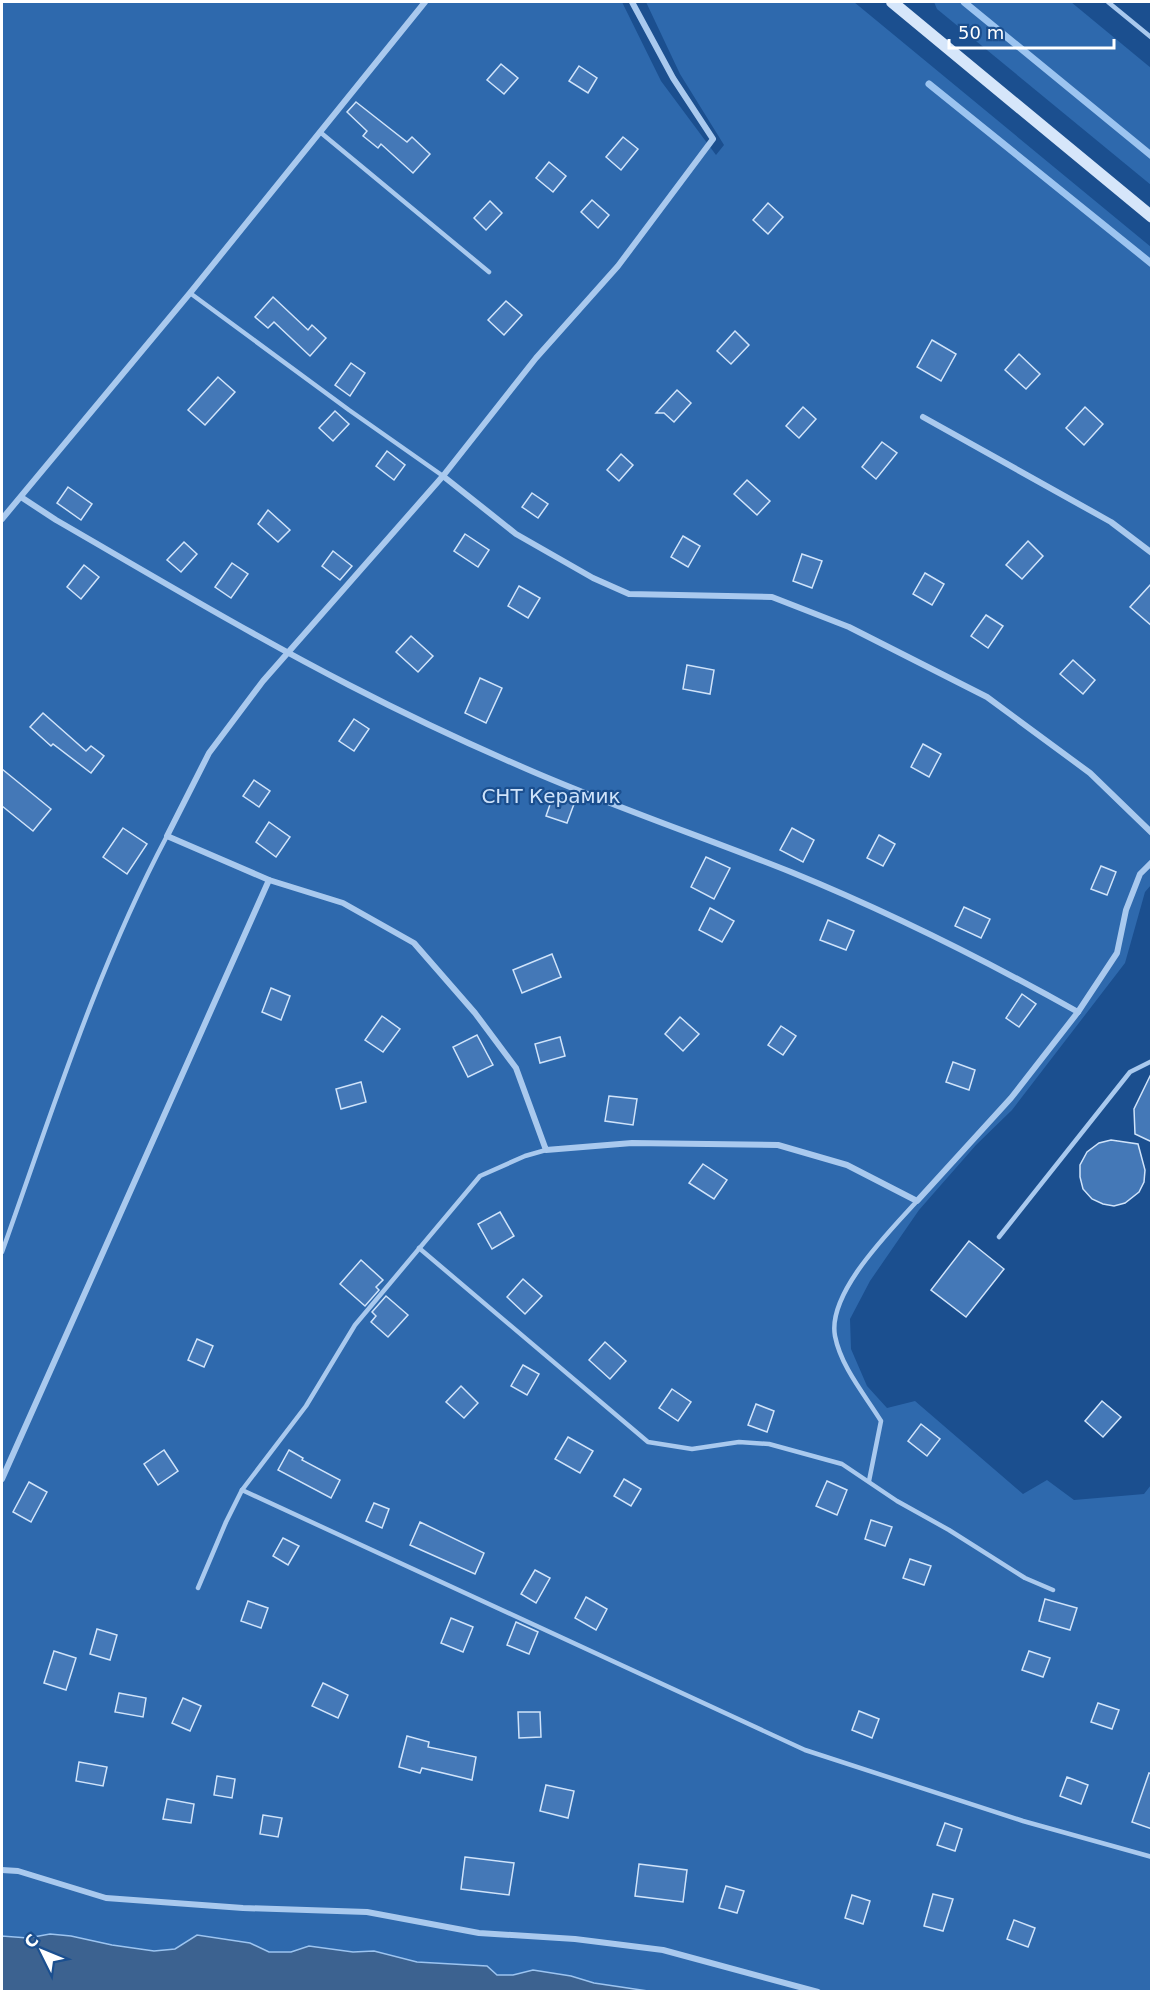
<svg xmlns="http://www.w3.org/2000/svg" width="1153" height="1993" font-family="'DejaVu Sans',sans-serif">
  <rect width="100%" height="100%" fill="#1b4f8f"/>
  <g fill="#2e69ad">
    <polygon points="2,2 622,2 661,81 716,155 724,145 680,74 646,2 854,2 1151,247 1151,885 1145,892 1125,963 1012,1110 976,1145 919,1210 870,1281 850,1319 851,1349 867,1386 887,1408 915,1401 1023,1494 1047,1480 1074,1500 1144,1494 1151,1485 1151,1991 648,1992 594,1983 571,1976 533,1970 513,1975 497,1975 487,1966 417,1962 374,1951 353,1952 309,1946 291,1952 269,1952 250,1943 197,1935 175,1949 154,1951 111,1945 71,1936 50,1934 28,1938 2,1936"/>
    <polygon points="934,2 1071,2 1151,68 1151,185 937,9"/>
  </g>
  <polygon fill="#3c6290" stroke="#9cc4f0" stroke-width="1.5" points="50,1934 71,1936 112,1945 154,1951 175,1949 197,1935 250,1943 269,1952 291,1952 309,1946 353,1952 374,1951 417,1962 487,1966 497,1975 513,1975 533,1970 571,1976 594,1983 648,1991 2,1991 2,1936 28,1938"/>
  <g fill="none" stroke-linecap="round" stroke-linejoin="round">
    <g stroke="#9cc4f0" stroke-width="7">
      <polyline points="964,2 1152,156"/>
      <polyline points="929,84 1152,264"/>
    </g>
  </g>
  <g fill="#4478b7" stroke="#cfe3fa" stroke-width="1.5">
    <polygon points="501,64 518,78 504,94 487,80"/>
    <polygon points="579,66 597,78 588,93 569,81"/>
    <polygon points="356,102 407,142 412,137 430,154 413,173 381,144 378,148 363,136 367,131 347,112"/>
    <polygon points="623,137 638,149 621,170 606,157"/>
    <polygon points="549,162 566,176 553,192 536,178"/>
    <polygon points="592,200 609,215 598,228 581,212"/>
    <polygon points="490,201 502,213 486,230 474,218"/>
    <polygon points="768,203 783,217 768,234 753,220"/>
    <polygon points="273,297 308,330 312,325 326,338 310,356 274,322 268,328 255,317"/>
    <polygon points="506,301 522,315 504,335 488,320"/>
    <polygon points="735,331 749,345 731,364 717,351"/>
    <polygon points="932,340 956,354 941,381 917,367"/>
    <polygon points="1019,354 1040,374 1026,389 1005,370"/>
    <polygon points="351,363 365,373 350,396 335,385"/>
    <polygon points="218,377 235,392 205,425 188,410"/>
    <polygon points="677,390 691,403 674,422 664,413 656,413"/>
    <polygon points="803,407 816,419 799,438 786,426"/>
    <polygon points="1085,407 1103,424 1084,445 1066,428"/>
    <polygon points="335,411 349,424 333,441 319,428"/>
    <polygon points="882,442 897,453 876,479 862,467"/>
    <polygon points="387,451 405,465 394,480 376,466"/>
    <polygon points="621,454 633,465 619,481 607,470"/>
    <polygon points="747,480 770,501 757,515 734,494"/>
    <polygon points="68,487 92,504 81,520 57,503"/>
    <polygon points="532,493 548,504 538,518 522,507"/>
    <polygon points="268,510 290,530 278,542 258,524"/>
    <polygon points="465,534 489,550 478,567 454,551"/>
    <polygon points="683,536 700,546 688,567 671,557"/>
    <polygon points="1028,541 1043,556 1022,579 1006,565"/>
    <polygon points="184,542 197,554 181,572 167,560"/>
    <polygon points="333,551 352,566 340,580 322,566"/>
    <polygon points="802,554 822,561 812,588 793,581"/>
    <polygon points="232,563 248,574 231,598 215,587"/>
    <polygon points="84,565 99,577 81,599 67,587"/>
    <polygon points="925,573 944,584 932,605 913,594"/>
    <polygon points="1152,583 1152,626 1130,607"/>
    <polygon points="519,586 540,598 528,618 508,606"/>
    <polygon points="986,615 1003,626 988,648 971,636"/>
    <polygon points="411,636 433,656 418,672 396,652"/>
    <polygon points="1073,660 1095,680 1083,694 1060,674"/>
    <polygon points="687,665 714,670 710,694 683,689"/>
    <polygon points="480,678 502,688 486,723 465,713"/>
    <polygon points="43,713 86,751 91,746 104,756 91,773 53,744 51,746 30,727"/>
    <polygon points="354,719 369,729 354,751 339,741"/>
    <polygon points="923,744 941,754 929,777 911,767"/>
    <polygon points="2,769 51,809 33,831 2,806"/>
    <polygon points="254,780 270,791 259,807 243,796"/>
    <polygon points="553,796 574,804 567,823 546,816"/>
    <polygon points="269,822 290,837 276,857 256,842"/>
    <polygon points="123,828 147,844 127,874 103,857"/>
    <polygon points="792,828 814,840 803,862 780,850"/>
    <polygon points="879,835 895,844 883,866 867,858"/>
    <polygon points="706,857 730,868 714,899 691,887"/>
    <polygon points="1101,866 1116,872 1107,895 1091,889"/>
    <polygon points="964,907 990,919 981,938 955,926"/>
    <polygon points="710,908 734,921 722,942 699,930"/>
    <polygon points="828,920 854,931 846,950 820,940"/>
    <polygon points="552,954 561,977 522,993 513,970"/>
    <polygon points="271,988 290,996 281,1020 262,1012"/>
    <polygon points="1022,994 1036,1004 1019,1027 1006,1018"/>
    <polygon points="382,1016 400,1029 383,1052 365,1040"/>
    <polygon points="680,1017 699,1034 683,1051 665,1034"/>
    <polygon points="781,1026 796,1036 783,1055 768,1045"/>
    <polygon points="477,1035 493,1065 468,1077 453,1047"/>
    <polygon points="560,1037 565,1056 540,1063 535,1044"/>
    <polygon points="953,1062 975,1070 969,1090 946,1082"/>
    <polygon points="1152,1072 1152,1142 1135,1134 1134,1109"/>
    <polygon points="361,1082 366,1102 341,1109 336,1089"/>
    <polygon points="609,1096 637,1099 633,1125 605,1121"/>
    <polygon points="1111,1140 1138,1144 1145,1170 1144,1182 1139,1192 1125,1203 1114,1206 1103,1204 1092,1199 1083,1189 1080,1177 1080,1165 1087,1152 1099,1143"/>
    <polygon points="703,1164 727,1180 714,1199 689,1183"/>
    <polygon points="500,1212 514,1236 492,1249 478,1224"/>
    <polygon points="969,1241 1004,1269 966,1317 931,1290"/>
    <polygon points="361,1260 383,1280 376,1287 379,1290 365,1306 340,1284"/>
    <polygon points="523,1279 542,1296 525,1314 507,1297"/>
    <polygon points="386,1296 408,1315 388,1337 371,1322 376,1316 372,1312"/>
    <polygon points="197,1339 213,1346 204,1367 188,1360"/>
    <polygon points="605,1342 626,1361 610,1379 589,1360"/>
    <polygon points="523,1365 539,1374 527,1395 511,1386"/>
    <polygon points="461,1386 478,1403 464,1418 446,1402"/>
    <polygon points="672,1389 691,1402 678,1421 659,1408"/>
    <polygon points="1102,1401 1121,1417 1103,1437 1085,1421"/>
    <polygon points="756,1404 774,1411 767,1432 748,1425"/>
    <polygon points="921,1424 940,1439 927,1456 908,1441"/>
    <polygon points="568,1437 593,1451 580,1473 555,1459"/>
    <polygon points="164,1450 178,1471 158,1485 144,1464"/>
    <polygon points="289,1450 303,1458 302,1460 340,1480 331,1498 278,1470"/>
    <polygon points="624,1479 641,1489 631,1506 614,1496"/>
    <polygon points="827,1481 847,1490 837,1515 816,1506"/>
    <polygon points="29,1482 47,1492 31,1522 13,1512"/>
    <polygon points="374,1503 389,1509 382,1528 366,1521"/>
    <polygon points="871,1520 892,1527 885,1546 865,1539"/>
    <polygon points="420,1522 484,1553 475,1574 410,1545"/>
    <polygon points="283,1538 299,1546 288,1565 273,1556"/>
    <polygon points="910,1559 931,1566 924,1585 903,1578"/>
    <polygon points="535,1570 550,1578 536,1603 521,1594"/>
    <polygon points="586,1597 607,1609 596,1630 575,1618"/>
    <polygon points="1045,1599 1077,1608 1070,1630 1039,1621"/>
    <polygon points="248,1601 268,1608 261,1628 241,1621"/>
    <polygon points="451,1618 473,1627 463,1652 441,1643"/>
    <polygon points="516,1622 538,1632 529,1654 507,1645"/>
    <polygon points="97,1629 117,1635 110,1660 90,1654"/>
    <polygon points="54,1651 76,1658 66,1690 44,1683"/>
    <polygon points="1029,1651 1050,1658 1043,1677 1022,1670"/>
    <polygon points="323,1683 348,1695 338,1718 312,1706"/>
    <polygon points="119,1693 146,1698 143,1717 115,1712"/>
    <polygon points="183,1698 201,1706 190,1731 172,1723"/>
    <polygon points="1098,1703 1119,1710 1112,1729 1091,1722"/>
    <polygon points="859,1711 879,1719 872,1738 852,1730"/>
    <polygon points="518,1712 540,1712 541,1737 519,1738"/>
    <polygon points="407,1736 429,1742 428,1747 476,1757 472,1780 422,1768 420,1773 399,1767"/>
    <polygon points="79,1762 107,1767 103,1786 76,1781"/>
    <polygon points="1149,1773 1152,1774 1152,1829 1132,1822"/>
    <polygon points="217,1776 235,1779 232,1798 214,1795"/>
    <polygon points="1067,1777 1088,1785 1081,1804 1060,1796"/>
    <polygon points="546,1785 574,1791 568,1818 540,1811"/>
    <polygon points="167,1799 194,1804 191,1823 163,1819"/>
    <polygon points="263,1815 282,1818 278,1837 260,1834"/>
    <polygon points="945,1823 962,1829 955,1851 937,1845"/>
    <polygon points="465,1857 514,1863 509,1895 461,1889"/>
    <polygon points="639,1864 687,1870 683,1902 635,1896"/>
    <polygon points="726,1886 744,1891 737,1913 719,1908"/>
    <polygon points="933,1894 953,1899 943,1931 924,1926"/>
    <polygon points="852,1895 870,1901 863,1924 845,1918"/>
    <polygon points="1014,1920 1035,1928 1028,1947 1007,1939"/>
  </g>
  <g fill="none" stroke-linecap="round" stroke-linejoin="round">
    <g stroke="#a9c9ee" stroke-width="4.5">
      <polyline points="1108,2 1152,38"/>
      <polyline points="320,132 489,272"/>
      <polyline points="190,293 349,410 443,476"/>
      <polyline points="999,1237 1130,1072 1152,1061"/>
      <polyline points="419,1248 648,1442 692,1449 739,1442 769,1444 842,1464 897,1501 949,1530 1025,1578 1053,1590"/>
      <path d="M 2,1252 C 52,1112 97,968 167,836"/>
      <path d="M 869,1481 L 881,1421 C 865,1395 841,1367 835,1336 C 827,1293 890,1231 917,1201"/>
      <polyline points="242,1490 805,1750 1023,1821 1152,1857"/>
      <polyline points="198,1588 226,1522 242,1490 306,1406 355,1325 480,1176 525,1156 546,1150"/>
    </g>
    <g stroke="#a9c9ee" stroke-width="6">
      <polyline points="632,2 673,78 713,139 618,266 536,358 443,476 263,681 209,753 167,836 269,880 343,903 414,943 475,1013 516,1068 546,1150 632,1143 778,1145 847,1165 917,1201 1011,1098 1078,1012 1117,953 1126,910 1140,874 1152,862"/>
      <polyline points="923,417 1111,522 1152,553"/>
      <polyline points="443,476 516,534 593,578 629,594 772,597 849,627 987,697 1090,773 1152,833"/>
      <path d="M 21,497 L 56,520 C 153,576 250,634 349,685 C 405,714 462,741 520,766 C 608,805 701,836 791,872 C 889,912 985,960 1078,1012"/>
      <polyline points="2,519 190,293 425,2"/>
      <polyline points="2,1479 269,880"/>
      <polyline points="2,1870 18,1871 106,1898 243,1908 367,1912 479,1933 575,1939 663,1950 818,1992"/>
    </g>
    <polyline stroke="#d6e6fa" stroke-width="12" points="892,2 1152,217"/>
  </g>
  <g text-anchor="middle" dominant-baseline="central" stroke-width="4.5" stroke-linejoin="round" paint-order="stroke">
    <g font-size="20" fill="#cfe3fa" stroke="#1b4f8f">
      <text x="551" y="796">СНТ Керамик</text>
    </g>
  </g>
  <rect width="1153" height="1993" fill="none" stroke="#ffffff" stroke-width="6"/>
  <g transform="translate(42 1951) rotate(313)" stroke="#1b4f8f" stroke-width="4.5" paint-order="stroke">
  <path d="M0-4.5L10 22L0 15L-10 22Z" fill="#ffffff"/>
  <text y="-9" font-size="16" font-weight="bold" text-anchor="middle" fill="#ffffff">С</text>
  </g>
  <path d="M949 39v9h165v-9" fill="none" stroke="#ffffff" stroke-width="3"/>
  <text x="958" y="39" font-size="18" fill="#ffffff" stroke="#1b4f8f" stroke-width="4.5" paint-order="stroke">50 m</text>
</svg>
